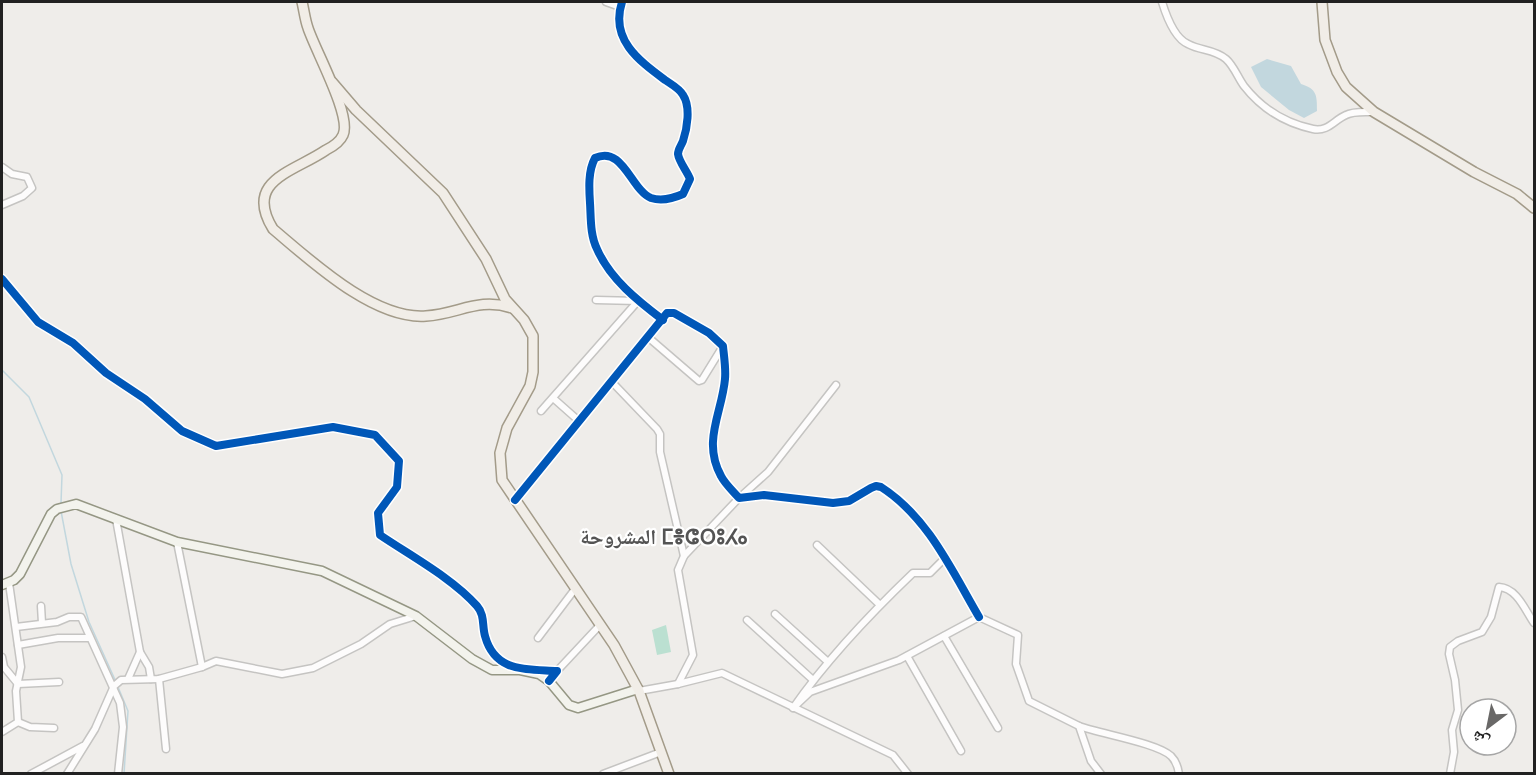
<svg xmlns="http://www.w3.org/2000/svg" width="1536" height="775" font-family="Ubuntu,'Noto Naskh Arabic','Noto Sans Tifinagh',sans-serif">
  <rect width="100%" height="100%" fill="#efedea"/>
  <polygon fill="#bbe0d1" points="666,625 671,652 657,655 652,630"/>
  <path fill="#c2d7de" d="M 1267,59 L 1291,66 L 1301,84 C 1317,89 1317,95 1317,111 L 1304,118 L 1289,110 L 1261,87 L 1251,67 Z"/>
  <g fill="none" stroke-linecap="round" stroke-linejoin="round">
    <g stroke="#c2d7de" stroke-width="1.5">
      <polyline points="2,370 29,397 62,475 61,503"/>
      <polyline points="61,511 71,564 89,622 116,682"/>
      <polyline points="118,687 128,711 124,774"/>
    </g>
    <g stroke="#c5c4c2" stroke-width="9">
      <g id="street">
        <polyline points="606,2 620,7"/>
        <path d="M 622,2 C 610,39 638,60 665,80 C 671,84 680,89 683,95 C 691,107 687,129 683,141 C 681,146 678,149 678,154 C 679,162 687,171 690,179 L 683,194 C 674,198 661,201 651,198 C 631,190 623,145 595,158 C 588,171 589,188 590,203 C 591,218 590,235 597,249 C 610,279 638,301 663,320"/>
        <path d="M 1162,2 C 1166,15 1174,38 1188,44 C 1201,51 1214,49 1226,59 C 1234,66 1238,78 1244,86 C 1262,109 1285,123 1313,129 C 1328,132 1334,120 1346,115 C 1353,111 1365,112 1373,112"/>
        <polyline points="2,167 12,174 27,177 32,188 23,196 2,205"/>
        <path d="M 2,279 L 38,322 L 73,343 L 106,373 L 145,399 L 182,431 L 216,446 L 333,427 L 375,435 L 399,461 L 397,487 L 378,513 L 380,535 C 408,553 458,582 478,607 C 483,613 483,622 484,629 C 486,651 499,662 518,669"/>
        <polyline points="596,300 638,301"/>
        <polyline points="649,338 699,381 702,380 723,346"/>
        <polyline points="611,381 657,429 660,434 660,452 684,556"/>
        <polyline points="553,398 579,421"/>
        <polyline points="541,411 638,301"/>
        <path d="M 515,500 L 667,313 L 674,313 L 709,333 L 723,346 C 724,357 726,368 725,379 C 722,413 702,441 721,476 C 725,484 733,491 739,498 L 764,495 L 833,503 L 849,501 L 871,488 L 876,486 L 881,487 C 928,517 952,571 979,617"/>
        <polyline points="116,519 140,652 128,679"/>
        <polyline points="177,542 202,667"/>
        <polyline points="817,545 880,605"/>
        <path d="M 945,558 L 930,573 L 913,573 C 869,615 828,658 793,708 L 810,692 L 899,660 L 979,617 L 1018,635 L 1016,664 L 1029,701 L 1079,726 L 1091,761 L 1101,774"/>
        <polyline points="41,606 42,623"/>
        <polyline points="775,614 828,662"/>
        <polyline points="747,620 813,680"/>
        <polyline points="16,627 57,622 69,617 81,617 120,703 123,727 118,774"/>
        <polyline points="944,636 998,728"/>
        <polyline points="538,638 575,589"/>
        <polyline points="18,645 58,638 90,638"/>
        <polyline points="140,652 149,667 151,679"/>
        <polyline points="907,656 961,751"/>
        <polyline points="2,657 4,667 18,684 59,682"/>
        <polyline points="532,669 557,671 549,681"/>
        <polyline points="557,671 600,625"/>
        <polyline points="159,679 166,749"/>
        <polyline points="678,684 693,655 678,570 684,556 739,498 768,472 836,385"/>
        <polyline points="639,691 678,684 722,673 893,755 908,774"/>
        <polyline points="18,722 30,727 54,728"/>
        <path d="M 1079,726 C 1101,734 1157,743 1171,756 C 1176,761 1178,767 1179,774"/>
        <polyline points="2,732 18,722 16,691 21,667 9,583"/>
        <polyline points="31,774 83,746"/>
        <polyline points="67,774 95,729 114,686 121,680 159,679 202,667 216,661 282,674 313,668 361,644 390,624 416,616"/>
        <polyline points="603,774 661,752"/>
        <path d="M 1450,774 L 1454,752 L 1452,730 L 1458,710 L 1455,680 L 1449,654 L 1450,647 L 1458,641 L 1482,632 L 1491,617 L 1499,587 C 1517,588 1525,610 1534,623"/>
      </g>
    </g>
    <g stroke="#959784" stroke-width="11">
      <polyline id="secondary" points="2,585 14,580 20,574 51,514 57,509 76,504 177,542 322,571 416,616 472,659 492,670 520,670 539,674 549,681 569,705 578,708 638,689"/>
    </g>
    <g stroke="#a39b89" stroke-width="12">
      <g id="primary">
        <path d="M 302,2 C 304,10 305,20 308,28 C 315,50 352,116 343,135 C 340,142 332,147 326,150 C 294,172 243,180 273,229 C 311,261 374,320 426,316 C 459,314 478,297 512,308"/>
        <polyline points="1322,2 1325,40 1337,72 1346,87 1374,112 1474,172 1517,194 1534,208"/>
        <polyline points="332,82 356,110 443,193 486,259 505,299 524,320 533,336 533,372 530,386 507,428 500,453 502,480 614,645 639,691 669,774"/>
      </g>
    </g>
    <use href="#street" stroke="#fdfcfc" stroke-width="6"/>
    <use href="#secondary" stroke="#f3f3ed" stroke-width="8"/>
    <use href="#primary" stroke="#f1ede7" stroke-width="9"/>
    <g stroke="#fff" stroke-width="11">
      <g id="cycleway">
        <path d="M 622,2 C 610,39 638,60 665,80 C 671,84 680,89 683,95 C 691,107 687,129 683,141 C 681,146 678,149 678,154 C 679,162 687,171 690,179 L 683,194 C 674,198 661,201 651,198 C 631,190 623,145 595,158 C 588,171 589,188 590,203 C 591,218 590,235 597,249 C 610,279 638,301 663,320"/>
        <path d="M 2,279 L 38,322 L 73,343 L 106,373 L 145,399 L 182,431 L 216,446 L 333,427 L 375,435 L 399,461 L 397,487 L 378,513 L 380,535 C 411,556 452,578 477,606 C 485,615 482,626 485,636 C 495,673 527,669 557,671 L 549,681"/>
        <path d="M 515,500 L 667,313 L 674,313 L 709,333 L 723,346 C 724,357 726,368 725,379 C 722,413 702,441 721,476 C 725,484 733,491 739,498 L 764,495 L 833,503 L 849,501 L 871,488 L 876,486 L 881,487 C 928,517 952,571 979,617"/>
      </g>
    </g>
    <use href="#cycleway" stroke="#0057b8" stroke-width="8"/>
  </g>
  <g text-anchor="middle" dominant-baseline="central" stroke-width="4.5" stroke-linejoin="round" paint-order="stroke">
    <g font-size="21" font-weight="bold" fill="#545454" stroke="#fff">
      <text x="664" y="536">المشروحة ⵎⴻⵛⵔⵓⵃⴰ</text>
    </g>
  </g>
  <rect width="1536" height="775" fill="none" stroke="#212121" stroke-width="6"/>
  <g transform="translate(1488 727) rotate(212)"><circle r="28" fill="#ffffff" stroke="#a6a6a6" stroke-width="1.5"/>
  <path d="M0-4.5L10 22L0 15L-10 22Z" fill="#696867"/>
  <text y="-9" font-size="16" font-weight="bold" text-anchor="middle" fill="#212121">ش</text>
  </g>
</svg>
